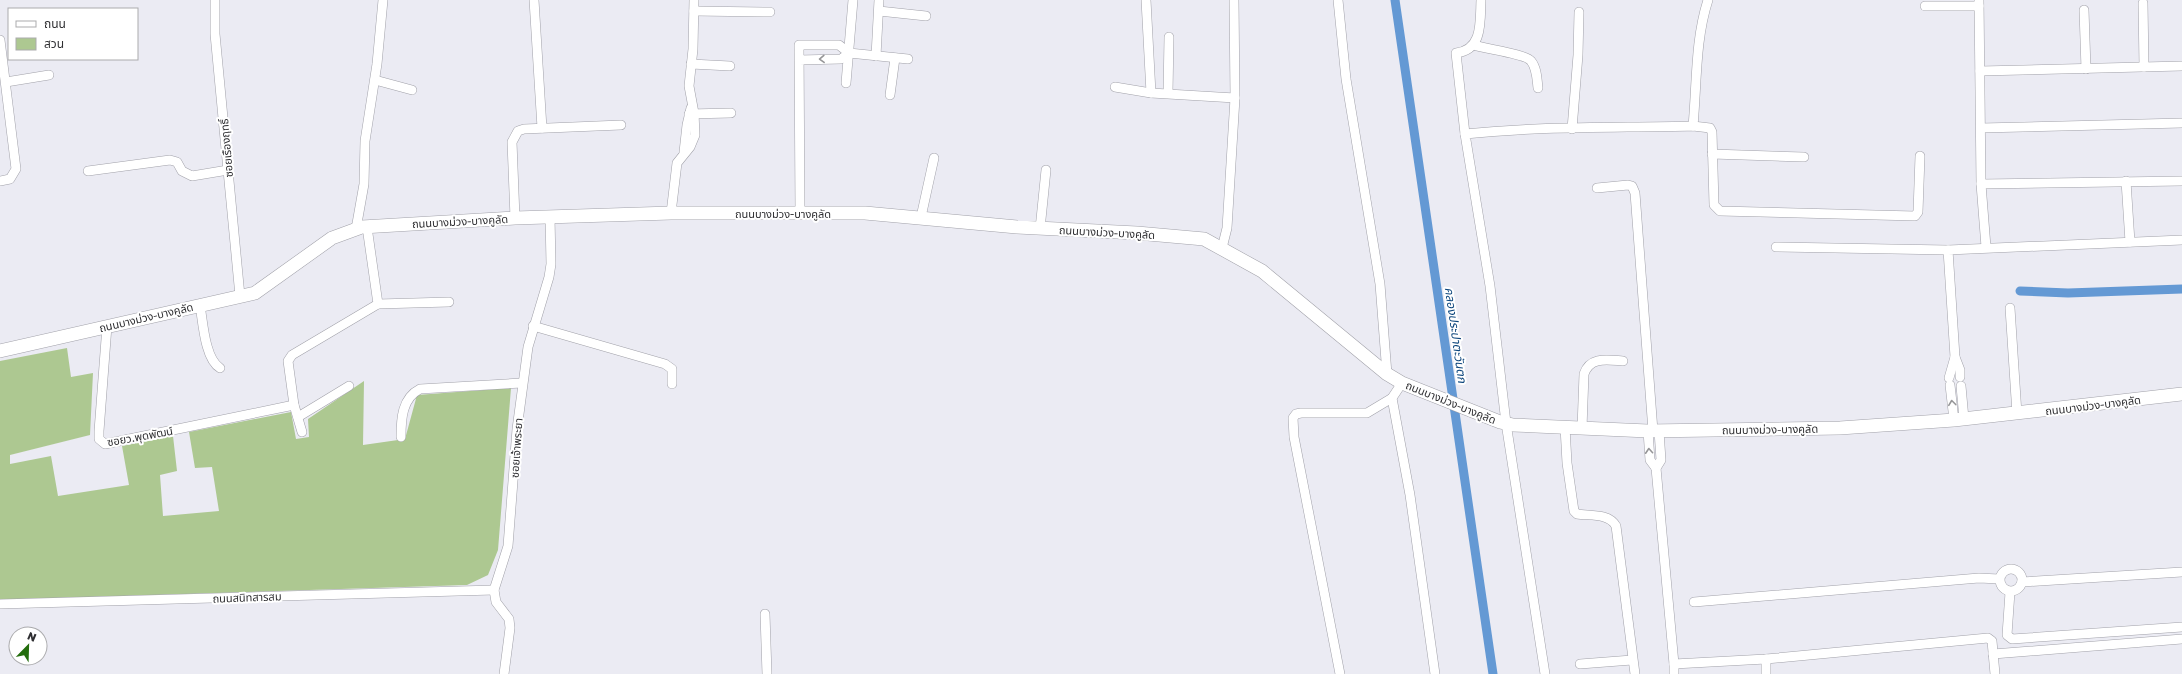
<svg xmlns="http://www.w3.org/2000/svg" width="2182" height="674" font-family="'Golos Text','Noto Sans Thai',sans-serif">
  <rect width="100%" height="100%" fill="#ebebf3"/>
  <polygon fill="#adc891" points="67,348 71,377 93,373 90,435 10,455 10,464 51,456 58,496 129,485 122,446 173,436 177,471 160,475 163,516 219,511 212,467 195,468 189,432 291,412 296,439 309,437 308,419 364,381 363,445 405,439 417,395 511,388 498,550 488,575 467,585 0,600 0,361"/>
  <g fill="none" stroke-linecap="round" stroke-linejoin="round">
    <g stroke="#6499d4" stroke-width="9">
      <polyline points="1395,0 1493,674"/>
      <polyline points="2020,291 2068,293 2182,289"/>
    </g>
    <g stroke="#a1a1a9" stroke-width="10">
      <g id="street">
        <polyline points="215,0 215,34 240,296"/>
        <polyline points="534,0 542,128"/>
        <polyline points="1146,0 1151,93"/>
        <polyline points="1338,0 1346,79 1380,284 1387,374"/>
        <polyline points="1979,0 1981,184 1986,247"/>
        <polyline points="2143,3 2144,67"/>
        <polyline points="1925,6 1979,6"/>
        <polyline points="2084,10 2086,69"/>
        <polyline points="694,11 770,12"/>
        <polyline points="879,11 926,16"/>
        <polyline points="0,40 16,169 10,179 0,181"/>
        <path d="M 1474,45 C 1485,49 1526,54 1531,61 C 1537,68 1537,80 1538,88"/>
        <polyline points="849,53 908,59"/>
        <polyline points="876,56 879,0"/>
        <path d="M 799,60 L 841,59 L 849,53 L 839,45 L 799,45 C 799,101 800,157 800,213"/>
        <polyline points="691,64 730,66"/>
        <polyline points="1980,71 2182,66"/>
        <polyline points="375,80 412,90"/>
        <polyline points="6,82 49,75"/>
        <polyline points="846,83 853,0"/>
        <polyline points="1115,87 1151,93 1235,98"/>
        <polyline points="1168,93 1169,37"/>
        <polyline points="890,95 895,58"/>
        <polyline points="689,114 731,113"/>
        <path d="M 1693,126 C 1697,84 1695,40 1708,0"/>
        <polyline points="1981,128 2182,123"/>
        <polyline points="1572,129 1578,55 1579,12"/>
        <path d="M 1465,134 L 1456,53 C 1483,50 1480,22 1481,0"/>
        <polyline points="684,152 687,125 691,108"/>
        <polyline points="1712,154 1804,157"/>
        <polyline points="88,171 170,160 177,162 182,171 192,176 228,170"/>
        <polyline points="2126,181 2130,242"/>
        <polyline points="1981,184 2182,181"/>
        <polyline points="1597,188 1628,185 1632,186 1635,193 1653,431"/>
        <polyline points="671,213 677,163 690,147 695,135 694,113 689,86 693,49 694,0"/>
        <polyline points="921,217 934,158"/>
        <polyline points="515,218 512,142 518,131 524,129 621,125"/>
        <polyline points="356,229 364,184 365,141 377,64 383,0"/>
        <polyline points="1040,229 1046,170"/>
        <polyline points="1776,247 1948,250"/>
        <polyline points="1222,248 1227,228 1235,98 1234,0"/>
        <polyline points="378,304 449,302"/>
        <path d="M 200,305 C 203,323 205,359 220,368"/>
        <polyline points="2010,308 2017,414"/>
        <polyline points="107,326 99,431 99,439 105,444 294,405"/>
        <polyline points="533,326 665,364 672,369 672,384"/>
        <polyline points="1960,377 1960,370 1955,357 1948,250 2182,240"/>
        <polyline points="1949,378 1955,357"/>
        <polyline points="1402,383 1392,398 1410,495 1435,674"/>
        <polyline points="1950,385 1954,420"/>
        <polyline points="1961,386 1964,419"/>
        <polyline points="298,417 349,386"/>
        <path d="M 1565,427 L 1567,463 L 1574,511 L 1577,514 C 1590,516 1609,513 1616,526 L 1635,674"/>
        <path d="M 1582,428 L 1584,374 C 1590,356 1608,360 1623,361"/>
        <polyline points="1648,431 1650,460 1656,468"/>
        <polyline points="1659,431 1661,460 1656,468 1674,664 1674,674"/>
        <polyline points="302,432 294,405 288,361 292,355 378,304 367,227"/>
        <path d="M 401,437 C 401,419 402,398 420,389 L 522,383"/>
        <circle cx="2011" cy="580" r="11"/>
        <polyline points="2022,582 2182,572"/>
        <polyline points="2010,592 2007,635 2012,639 2182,627"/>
        <polyline points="1694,602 1979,578 1999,579"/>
        <polyline points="0,604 494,590"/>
        <polyline points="765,614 767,674"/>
        <polyline points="1993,654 2182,639"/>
        <polyline points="1766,659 1766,674"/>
        <polyline points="1580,664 1632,660"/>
        <polyline points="1674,664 1766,659 1988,638 1992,641 1995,674"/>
        <polyline points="504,674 510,628 509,619 496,602 494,590 508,546 517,429 528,347 549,277 551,264 550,217"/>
        <polyline points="1340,674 1294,437 1293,418 1296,414 1301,413 1367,413 1392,398"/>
        <path d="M 1545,674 L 1506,423 L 1490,286 L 1465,134 C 1540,126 1617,128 1693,126 L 1710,128 L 1712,132 L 1714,205 L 1720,211 L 1915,216 L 1918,212 L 1920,156"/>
      </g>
    </g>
    <g stroke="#a1a1a9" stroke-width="14">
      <polyline id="secondary" points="0,351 255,293 332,238 362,227 515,218 671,213 865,213 1017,227 1137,233 1204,239 1262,271 1387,374 1402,383 1500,422 1513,425 1648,431 1840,428 1954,420 2182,394"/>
    </g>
    <use href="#street" stroke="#fff" stroke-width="9"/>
    <use href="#secondary" stroke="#fff" stroke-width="13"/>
  </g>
  <defs><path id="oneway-chevron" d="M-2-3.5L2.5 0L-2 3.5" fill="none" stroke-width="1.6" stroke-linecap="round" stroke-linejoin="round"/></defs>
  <g stroke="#969698">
    <use href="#oneway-chevron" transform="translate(822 59) rotate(178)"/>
    <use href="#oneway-chevron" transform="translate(1952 403) rotate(-97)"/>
    <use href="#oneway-chevron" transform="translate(1649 451) rotate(-94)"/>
  </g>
  <g text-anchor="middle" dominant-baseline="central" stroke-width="4" stroke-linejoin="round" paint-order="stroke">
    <g font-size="11" fill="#2e2e31" stroke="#fff">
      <text transform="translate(226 148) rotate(-95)">ซอยเรืองฤทธิ์</text>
      <text x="783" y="213">ถนนบางม่วง-บางคูลัด</text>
      <text transform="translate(460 221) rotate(-3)">ถนนบางม่วง-บางคูลัด</text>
      <text transform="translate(1107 232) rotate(3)">ถนนบางม่วง-บางคูลัด</text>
      <text transform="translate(146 317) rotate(-13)">ถนนบางม่วง-บางคูลัด</text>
      <text transform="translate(1451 402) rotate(22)">ถนนบางม่วง-บางคูลัด</text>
      <text transform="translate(2093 405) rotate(-7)">ถนนบางม่วง-บางคูลัด</text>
      <text transform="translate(1770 429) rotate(-1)">ถนนบางม่วง-บางคูลัด</text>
      <text transform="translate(140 436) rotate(-10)">ซอยว.พุดพัฒน์</text>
      <text transform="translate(516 448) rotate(-86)">ซอยเจ้าพระยา</text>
      <text transform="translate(247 597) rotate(-2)">ถนนสนิทสารสม</text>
    </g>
    <g font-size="12" font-style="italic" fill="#0c457c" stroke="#fff">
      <text transform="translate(1456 335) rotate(82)">คลองประปาตะวันตก</text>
    </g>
  </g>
  <rect x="8" y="8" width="130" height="52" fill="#ffffff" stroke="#ababad"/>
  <rect x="16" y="21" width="20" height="6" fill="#ffffff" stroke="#ababad"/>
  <text x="44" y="28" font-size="12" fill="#2e2e31">ถนน</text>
  <rect x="16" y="38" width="20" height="12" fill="#adc891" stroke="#ababad"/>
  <text x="44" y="48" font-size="12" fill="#2e2e31">สวน</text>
  <g transform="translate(28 646) rotate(23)"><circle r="19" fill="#ffffff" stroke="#ababad"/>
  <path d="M0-3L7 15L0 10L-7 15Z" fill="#236d0d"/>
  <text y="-6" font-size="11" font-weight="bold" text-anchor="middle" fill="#2e2e31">N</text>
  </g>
</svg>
